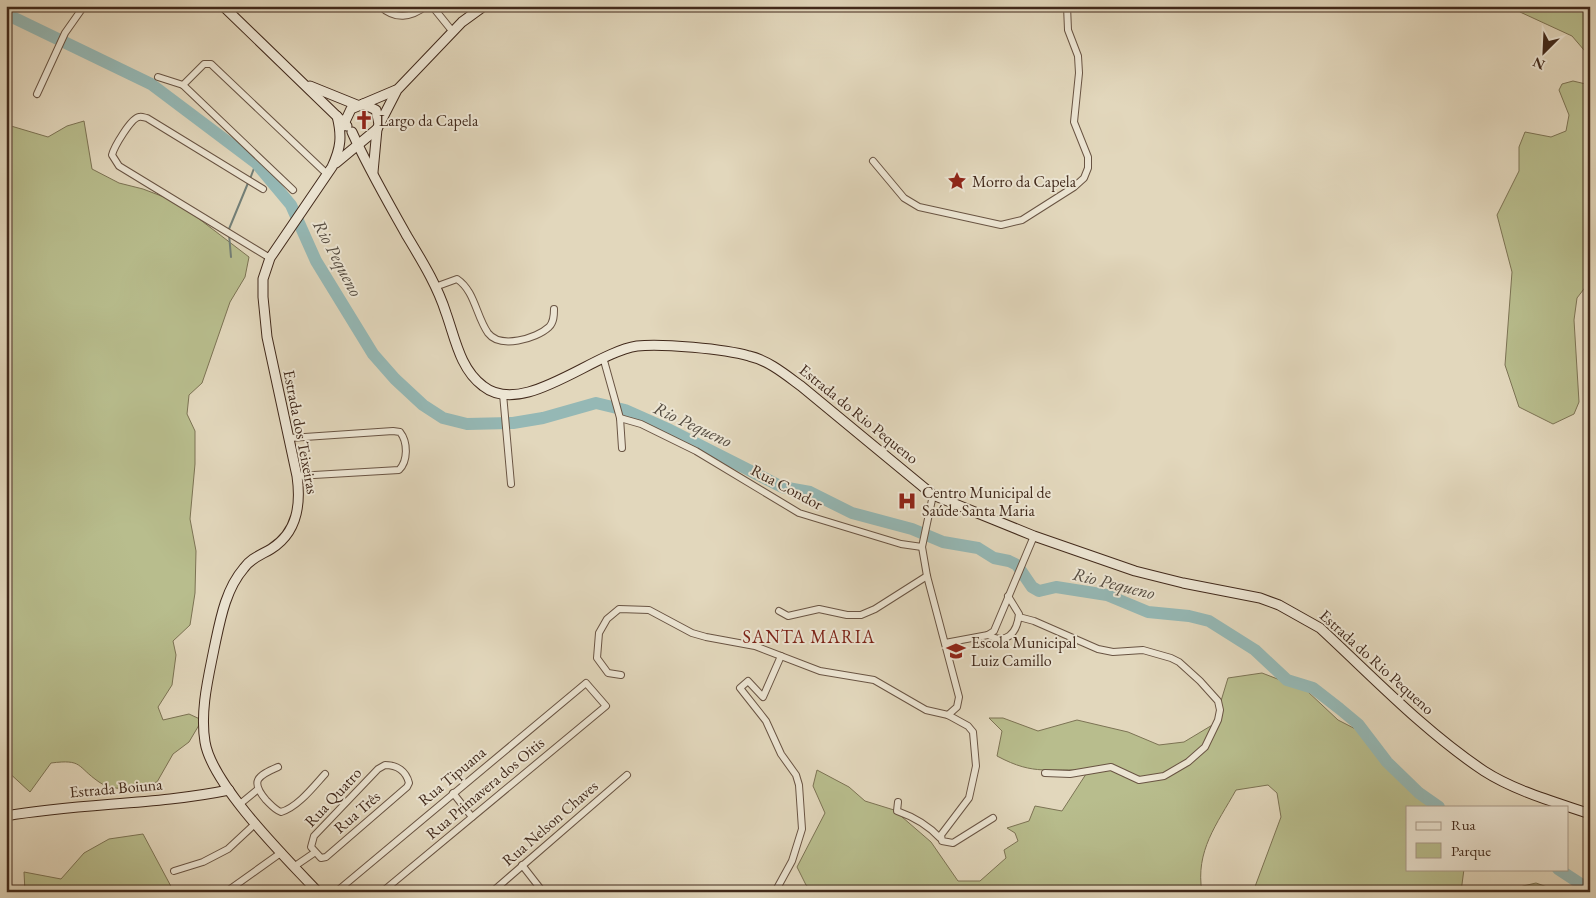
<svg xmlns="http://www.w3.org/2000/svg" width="1596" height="898" font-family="'EB Garamond',serif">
  <rect width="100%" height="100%" fill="#e2d7bc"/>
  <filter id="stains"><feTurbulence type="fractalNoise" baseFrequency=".004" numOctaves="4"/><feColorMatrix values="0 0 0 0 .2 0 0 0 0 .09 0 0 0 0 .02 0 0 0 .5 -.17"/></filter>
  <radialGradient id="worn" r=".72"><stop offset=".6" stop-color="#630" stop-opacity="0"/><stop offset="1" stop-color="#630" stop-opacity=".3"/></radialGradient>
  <g fill="#b8bd8d" stroke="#7c7354">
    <polygon points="1513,6 1590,6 1590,57 1572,36 1520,12"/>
    <polygon points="1573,81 1590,85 1590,281 1577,298 1574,320 1579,402 1574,414 1553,424 1519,407 1505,365 1512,272 1497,215 1519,171 1519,147 1525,132 1551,137 1566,131 1569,115 1559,90 1562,84"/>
    <path d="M 6,111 L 11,126 L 48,137 L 67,126 L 84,121 L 92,169 L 119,183 L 143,189 L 177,202 L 249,257 L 245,277 L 230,302 L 202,383 L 189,395 L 187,414 L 195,431 L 195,464 L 190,519 L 196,551 L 195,593 L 190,625 L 173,641 L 176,655 L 172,685 L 158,707 L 163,720 L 189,714 L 202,720 L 189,742 L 173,754 L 157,782 C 140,786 116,794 99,782 C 76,766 83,759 51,763 L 30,792 L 6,770 Z"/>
    <path d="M 1262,673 L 1306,690 L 1338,720 L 1373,738 L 1407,782 L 1438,807 L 1407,807 L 1407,869 L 1464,869 L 1461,892 L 1253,892 L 1281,817 L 1277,793 L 1268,785 L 1236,790 C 1217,824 1195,851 1202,892 L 814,892 L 806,885 L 797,867 L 825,813 L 813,786 L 817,770 L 849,787 L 865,801 L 894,810 L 931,842 L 958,881 L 980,881 L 1006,858 L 1004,850 L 1018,841 L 1015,833 L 1007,828 L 1029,821 L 1035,806 L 1062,811 L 1088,771 C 1049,767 1036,777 997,756 L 1002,731 L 989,718 L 1003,718 L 1038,731 L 1077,720 L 1128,732 L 1159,745 L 1184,742 L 1214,724 L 1228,678 Z"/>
    <polygon points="143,834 174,892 25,892 24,872 61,879 84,853 109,839"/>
    <polygon points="1536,883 1561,892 1510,892 1523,886"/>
  </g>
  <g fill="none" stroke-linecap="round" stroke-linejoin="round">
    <g stroke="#737f77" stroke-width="2">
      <polyline points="250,179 256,163"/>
      <polyline points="229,229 248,183"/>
      <polyline points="229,234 231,257"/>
    </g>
    <g stroke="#95b8b5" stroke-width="12">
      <polyline points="6,14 151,84 256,163 291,205 316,261 373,354 395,379 423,405 443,418 467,424 513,423 543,418 596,403 625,410 670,430 782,487 810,492 852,513 912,529 943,542 978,548 994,558 1009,561 1017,565 1032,587 1039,591 1056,587 1107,595 1148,612 1189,616 1209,621 1255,650 1287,680 1313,688 1340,709 1358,724 1387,762 1419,793 1439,807"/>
      <polyline points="1558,869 1590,890"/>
    </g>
    <g stroke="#695443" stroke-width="8">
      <g id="street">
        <path d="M 380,6 C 395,20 411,18 426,6"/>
        <polyline points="432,6 453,32"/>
        <polyline points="158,77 183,85"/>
        <polyline points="37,94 65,33 84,6"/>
        <polyline points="873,161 904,198 919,207 1001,225 1022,220 1074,187 1084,178 1088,168 1088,157 1074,122 1079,73 1078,56 1068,30 1067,6"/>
        <path d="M 263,189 L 147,118 C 145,118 142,116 139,117 C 131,118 114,147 112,155 L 119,166 L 270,258"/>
        <polyline points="293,190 183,85 204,64 211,64 327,174"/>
        <path d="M 435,287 L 457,279 C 475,291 476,316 488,333 C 500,349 536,339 549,327 C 554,322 554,315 554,309"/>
        <polyline points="603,357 620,418 622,448"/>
        <polyline points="503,394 511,484"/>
        <polyline points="620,418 641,424 696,451 799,513 901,544 922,547"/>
        <path d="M 290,438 L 393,431 L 400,432 C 408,442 408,461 399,470 L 297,476"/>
        <polyline points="933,495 922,547 927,576 959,697 957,707 948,715"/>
        <polyline points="779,611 788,616 819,609 847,615 861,615 875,609 927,576"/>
        <polyline points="1019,617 1034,621 1098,649 1113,652 1143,650 1171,658 1179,662 1200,681 1218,701 1220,710 1218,720 1205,747 1188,762 1164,776 1139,780 1111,767 1070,774 1045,773"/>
        <path d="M 988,635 C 1006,645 1017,634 1019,614 L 1008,596"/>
        <polyline points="945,643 988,635 994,631 1034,536"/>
        <polyline points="621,675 608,673 597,658 599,633 607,619 619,609 649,610 692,633 706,637 755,646 820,671 874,680 926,710 948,715 968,726 973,732 976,766 969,798 941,835 942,841 953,843 993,818"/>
        <path d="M 385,765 C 397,765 406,771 409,783 L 407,787 L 326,857 L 321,858 L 311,847 L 314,836 L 378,769 Z"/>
        <path d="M 278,767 C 257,776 250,781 266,800 C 271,805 275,810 281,812 C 298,807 314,786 325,774"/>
        <polyline points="453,793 472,817"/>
        <path d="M 898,802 L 897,811 C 914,817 928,825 940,838"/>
        <polyline points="240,804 257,790"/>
        <polyline points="522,865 543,892"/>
        <polyline points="295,866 314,853"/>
        <polyline points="174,871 203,862 228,849 256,823"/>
        <polyline points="226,892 282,852"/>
        <polyline points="336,892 586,683 606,706 382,892"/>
        <polyline points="492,892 627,775"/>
        <polyline points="775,892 792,861 802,829 799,785 796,775 781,754 766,721 740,688 748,681 763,697 781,656"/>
      </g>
    </g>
    <g stroke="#41291b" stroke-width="11">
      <g id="secondary">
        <polyline points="223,6 347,126"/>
        <polyline points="310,86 357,105"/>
        <polyline points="363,104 396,90"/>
        <polyline points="343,126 351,109 363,104 376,110 379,124"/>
        <path d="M 352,132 C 368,168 388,202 407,236 C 422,261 437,285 446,313 C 455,338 460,369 483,386 C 523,418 592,353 637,346 C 661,343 725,349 749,356 C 768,360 786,375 801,386 L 933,495 L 1034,536 L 1135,571 L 1183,583 L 1260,598 L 1279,605 L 1320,628 C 1373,677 1424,731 1484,771 C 1515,791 1555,802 1590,814"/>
        <polyline points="336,163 377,129 397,90 462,22 484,6"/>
        <polyline points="373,172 377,129"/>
        <path d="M 6,816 C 80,803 156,805 229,790"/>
        <path d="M 318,892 C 287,859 212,785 205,742 C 200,711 208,679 214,649 C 220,621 225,590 244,568 C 251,558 261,555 271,549 C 298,532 301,504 297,476 L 267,337 L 263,297 L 263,279 L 270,258 L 332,167 C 341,148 342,136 337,116"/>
      </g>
    </g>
    <use href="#street" stroke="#ece5d3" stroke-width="6"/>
    <use href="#secondary" stroke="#ece5d3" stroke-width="9"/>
  </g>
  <defs>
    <g id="church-bare" transform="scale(1.5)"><path d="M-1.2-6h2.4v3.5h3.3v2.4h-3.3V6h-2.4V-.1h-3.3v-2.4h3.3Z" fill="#8f2418" stroke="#ece5d3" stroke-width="2.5" paint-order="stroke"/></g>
    <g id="sight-bare" transform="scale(1.5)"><path d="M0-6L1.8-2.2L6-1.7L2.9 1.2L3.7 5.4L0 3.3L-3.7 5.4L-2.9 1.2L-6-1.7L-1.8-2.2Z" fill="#8f2418" stroke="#ece5d3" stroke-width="2.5" paint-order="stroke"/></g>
    <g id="hospital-bare" transform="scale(1.5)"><path d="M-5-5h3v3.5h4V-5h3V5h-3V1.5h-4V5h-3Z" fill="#8f2418" stroke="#ece5d3" stroke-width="2.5" paint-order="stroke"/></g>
    <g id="school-bare" transform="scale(1.5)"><path d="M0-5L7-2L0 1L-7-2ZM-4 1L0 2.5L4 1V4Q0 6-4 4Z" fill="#8f2418" stroke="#ece5d3" stroke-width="2.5" paint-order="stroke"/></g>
  </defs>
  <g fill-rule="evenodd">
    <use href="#church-bare" x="364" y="120"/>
    <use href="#sight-bare" x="957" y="181"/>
    <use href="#hospital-bare" x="907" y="501"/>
    <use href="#school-bare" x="956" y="651"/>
  </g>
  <g text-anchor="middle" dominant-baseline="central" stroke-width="4" stroke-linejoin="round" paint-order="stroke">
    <g font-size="16" fill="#41291b" stroke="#ece5d3" text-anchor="start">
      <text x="379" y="120">Largo da Capela</text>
      <text x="972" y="181">Morro da Capela</text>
      <text x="922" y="492">Centro Municipal de<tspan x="922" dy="18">Saúde Santa Maria</tspan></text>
      <text x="971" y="642">Escola Municipal<tspan x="971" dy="18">Luiz Camillo</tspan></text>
    </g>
    <g font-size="16" fill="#41291b" stroke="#ece5d3">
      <text transform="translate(859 414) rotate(39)">Estrada do Rio Pequeno</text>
      <text transform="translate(301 432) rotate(79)">Estrada dos Teixeiras</text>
      <text transform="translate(787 487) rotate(28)">Rua Condor</text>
      <text transform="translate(1377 662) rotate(42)">Estrada do Rio Pequeno</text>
      <text transform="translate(452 776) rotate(-40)">Rua Tipuana</text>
      <text transform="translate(116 788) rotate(-5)">Estrada Boiuna</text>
      <text transform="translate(485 788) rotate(-40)">Rua Primavera dos Oitis</text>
      <text transform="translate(333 797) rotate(-47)">Rua Quatro</text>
      <text transform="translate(357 812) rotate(-41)">Rua Três</text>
      <text transform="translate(550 823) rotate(-41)">Rua Nelson Chaves</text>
    </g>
    <g font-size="18" font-style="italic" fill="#564d42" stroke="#ece5d3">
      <text transform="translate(338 258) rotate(62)">Rio Pequeno</text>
      <text transform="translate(693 424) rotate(25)">Rio Pequeno</text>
      <text transform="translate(1114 583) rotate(14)">Rio Pequeno</text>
    </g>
    <g font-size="18" letter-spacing="1" fill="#7a1f14" stroke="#ece5d3">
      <text x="809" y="636">SANTA MARIA</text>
    </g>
  </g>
  <rect width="1596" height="898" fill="none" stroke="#e2d7bc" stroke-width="25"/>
  <rect x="8" y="8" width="1581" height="883" fill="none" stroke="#41291b" stroke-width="2.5"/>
  <rect x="12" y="12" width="1571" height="873" fill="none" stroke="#41291b"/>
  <rect x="1406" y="806" width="162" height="65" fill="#ece5d3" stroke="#a89a89"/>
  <rect x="1416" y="822" width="25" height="8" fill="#ece5d3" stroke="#a89a89"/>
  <text x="1451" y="830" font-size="15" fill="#41291b">Rua</text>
  <rect x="1416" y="843" width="25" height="15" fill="#b8bd8d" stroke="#a89a89"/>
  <text x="1451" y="856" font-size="15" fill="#41291b">Parque</text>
  <g transform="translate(1544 52) rotate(204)" stroke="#ece5d3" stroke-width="4" paint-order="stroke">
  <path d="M0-4L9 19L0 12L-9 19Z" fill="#41291b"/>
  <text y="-8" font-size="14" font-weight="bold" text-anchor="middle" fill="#41291b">N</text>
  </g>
  <rect width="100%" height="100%" filter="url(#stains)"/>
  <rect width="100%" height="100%" fill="url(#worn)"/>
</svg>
